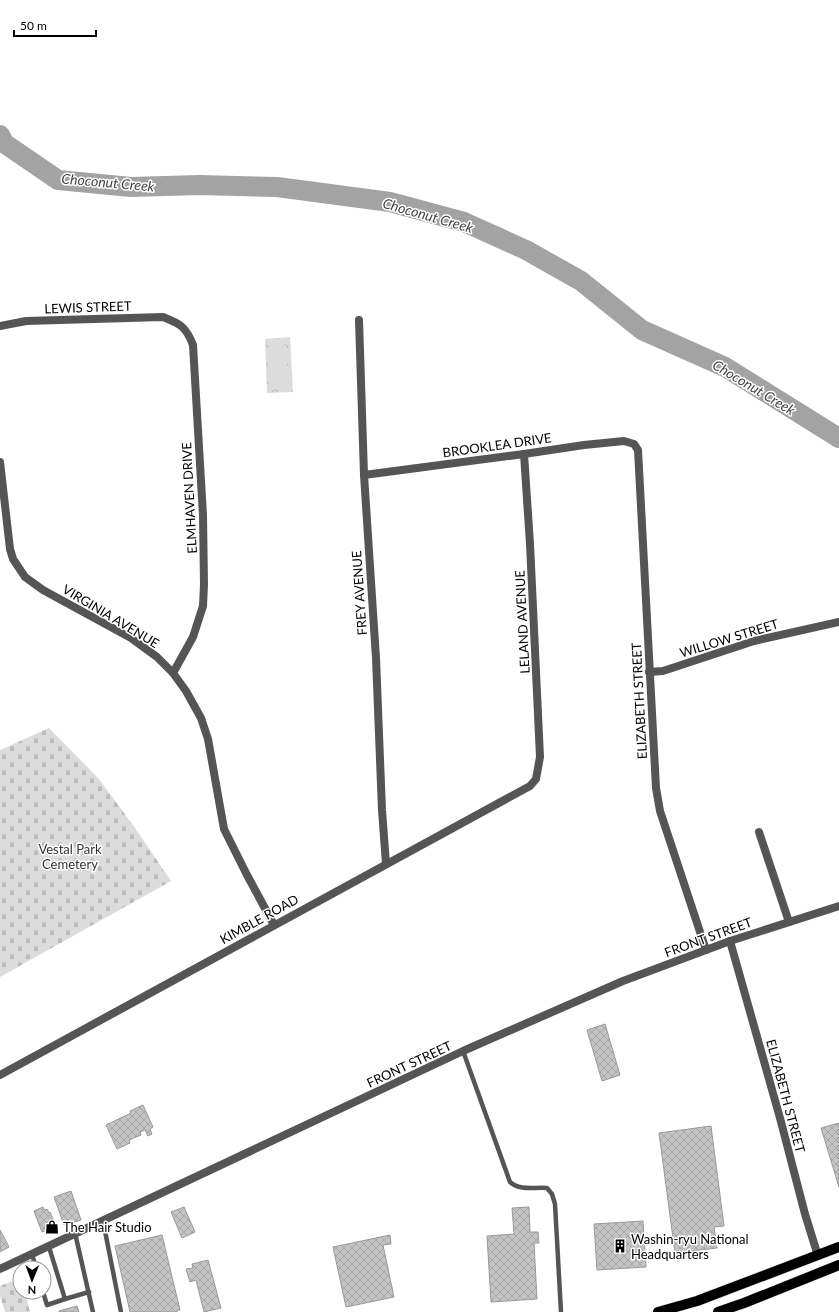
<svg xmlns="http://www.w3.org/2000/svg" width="839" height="1312" font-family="Lato,sans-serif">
  <defs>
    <pattern id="cemetery-stones" width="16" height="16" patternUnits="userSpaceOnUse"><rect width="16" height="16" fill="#dcdcdc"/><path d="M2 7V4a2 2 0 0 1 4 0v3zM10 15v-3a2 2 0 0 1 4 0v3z" fill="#bbb"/></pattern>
    <pattern id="park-crowns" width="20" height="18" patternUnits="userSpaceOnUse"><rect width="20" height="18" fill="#dcdcdc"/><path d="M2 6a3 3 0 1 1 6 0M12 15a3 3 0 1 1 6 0" fill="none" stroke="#bbb"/></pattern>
    <pattern id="building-cross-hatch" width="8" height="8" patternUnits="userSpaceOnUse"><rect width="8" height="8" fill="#c4c4c4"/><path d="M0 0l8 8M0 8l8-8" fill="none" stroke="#a7a7a7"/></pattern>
  </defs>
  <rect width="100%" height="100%" fill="#fff"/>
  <g fill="url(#cemetery-stones)">
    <polygon points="49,728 99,779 135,828 171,881 0,977 0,750"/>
    <polygon points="20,1278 20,1292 25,1292 30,1312 5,1312 0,1296 0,1286"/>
  </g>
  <polygon fill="url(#park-crowns)" points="290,337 293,392 267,393 265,339"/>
  <polygon fill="#dcdcdc" points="286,345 288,385 269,386 268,346"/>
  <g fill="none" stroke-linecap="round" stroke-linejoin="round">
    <polyline stroke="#a3a3a3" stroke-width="20" points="0,135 4,143 58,180 131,187 199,185 277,187 390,202 464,222 526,250 581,281 642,330 725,367 839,438"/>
  </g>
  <g fill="url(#building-cross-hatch)" stroke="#999">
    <polygon points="605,1024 620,1075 602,1081 587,1030"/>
    <polygon points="143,1105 153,1127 150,1129 152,1134 148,1136 145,1130 140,1132 141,1135 129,1140 130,1143 117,1149 106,1125 131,1113 130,1111"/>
    <polygon points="839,1123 839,1187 821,1128"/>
    <polygon points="711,1126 724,1226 714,1227 717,1248 675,1253 659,1133"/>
    <polygon points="71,1191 81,1220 64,1225 54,1197"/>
    <polygon points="43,1207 44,1210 47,1209 49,1213 50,1212 54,1222 52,1222 54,1227 42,1232 34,1211"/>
    <polygon points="184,1207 195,1232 182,1238 171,1212"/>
    <polygon points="529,1207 530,1232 538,1232 539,1243 534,1243 537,1299 491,1302 487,1236 514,1234 512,1208"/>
    <polygon points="643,1221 646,1267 597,1270 594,1224"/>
    <polygon points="0,1230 9,1247 0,1252"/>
    <polygon points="162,1235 180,1310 177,1310 177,1312 130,1312 115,1246"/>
    <polygon points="390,1235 391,1244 383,1245 394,1297 346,1307 333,1247"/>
    <polygon points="208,1260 221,1308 204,1312 196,1280 190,1282 186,1269 193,1268 192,1264"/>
    <polygon points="77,1306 79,1312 59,1312 59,1311"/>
  </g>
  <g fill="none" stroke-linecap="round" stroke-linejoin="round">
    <g stroke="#dbdbdb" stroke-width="11">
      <g id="primary">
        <polyline points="658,1312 697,1301 839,1247"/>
        <polyline points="718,1312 744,1303 839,1265"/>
      </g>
    </g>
    <g stroke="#555" stroke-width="4.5">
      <path d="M 463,1051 L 510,1182 C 520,1191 534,1187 547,1188 L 552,1194 L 555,1204 L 561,1312"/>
      <polyline points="103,1221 121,1312"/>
      <polyline points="75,1233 93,1312"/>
      <polyline points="49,1247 65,1299 89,1292"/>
      <polyline points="32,1254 36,1268"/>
      <polyline points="43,1292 47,1305 65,1299"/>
    </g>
    <g stroke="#555" stroke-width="8">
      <polyline points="359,320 364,475 376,658 382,810 386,864"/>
      <path d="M 0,326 L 26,321 L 163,317 C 181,324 186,327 193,345 L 203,515 L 204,584 L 203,606 L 193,637 L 173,673"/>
      <polyline points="0,462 10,549 13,559 25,577 43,590 131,638 157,657 173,673 186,691 201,718 208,739 224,829 247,875 274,925"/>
      <polyline points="364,475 524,454 584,445 624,441 634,444 638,450 656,788 660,811 706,950"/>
      <polyline points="649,672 663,671 754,641 839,622"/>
      <polyline points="759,832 789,922"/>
      <polyline points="730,941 780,1118 805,1214 818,1256"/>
      <polyline points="0,1075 530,786 536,779 540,757 530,544 524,454"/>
      <polyline points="0,1269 463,1051 623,981 730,941 839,906"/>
    </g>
    <use href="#primary" stroke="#000" stroke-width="10"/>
  </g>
  <defs>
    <g id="shop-bare" transform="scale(1.08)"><path d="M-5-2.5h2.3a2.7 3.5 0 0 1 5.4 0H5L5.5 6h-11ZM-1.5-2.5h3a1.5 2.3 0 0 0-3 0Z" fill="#000" stroke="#fff" stroke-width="2.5" paint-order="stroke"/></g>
    <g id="building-bare" transform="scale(1.08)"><path d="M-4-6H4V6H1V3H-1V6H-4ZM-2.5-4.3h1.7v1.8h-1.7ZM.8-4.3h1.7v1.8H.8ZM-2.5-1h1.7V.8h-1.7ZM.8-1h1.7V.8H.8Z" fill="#000" stroke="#fff" stroke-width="2.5" paint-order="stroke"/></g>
  </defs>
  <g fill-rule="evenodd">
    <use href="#shop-bare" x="52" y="1227"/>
    <use href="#building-bare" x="620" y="1246"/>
  </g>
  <g text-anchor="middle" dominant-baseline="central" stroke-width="3" stroke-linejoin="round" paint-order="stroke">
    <g font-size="13" fill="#000" stroke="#fff">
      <text transform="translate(88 307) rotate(-2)">LEWIS STREET</text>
      <text transform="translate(497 445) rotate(-8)">BROOKLEA DRIVE</text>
      <text transform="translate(189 498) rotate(-93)">ELMHAVEN DRIVE</text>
      <text transform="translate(359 593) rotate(-94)">FREY AVENUE</text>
      <text transform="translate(111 616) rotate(31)">VIRGINIA AVENUE</text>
      <text transform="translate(522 622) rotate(-93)">LELAND AVENUE</text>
      <text transform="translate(729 638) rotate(-17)">WILLOW STREET</text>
      <text transform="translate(639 701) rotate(-93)">ELIZABETH STREET</text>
      <text transform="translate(259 919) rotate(-29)">KIMBLE ROAD</text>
      <text transform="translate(708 937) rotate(-20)">FRONT STREET</text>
      <text transform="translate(409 1064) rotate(-25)">FRONT STREET</text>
      <text transform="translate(786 1096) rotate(75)">ELIZABETH STREET</text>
    </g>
    <g font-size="13" fill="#333" stroke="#fff">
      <text x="70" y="849">Vestal Park<tspan x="70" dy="15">Cemetery</tspan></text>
    </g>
    <g font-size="13" fill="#000" stroke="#fff" text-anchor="start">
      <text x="63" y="1227">The Hair Studio</text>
      <text x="631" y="1239">Washin-ryu National<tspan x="631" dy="15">Headquarters</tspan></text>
    </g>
    <g font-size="14" font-style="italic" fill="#444" stroke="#fff">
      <text transform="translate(108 182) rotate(5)">Choconut Creek</text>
      <text transform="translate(428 215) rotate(16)">Choconut Creek</text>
      <text transform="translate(754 387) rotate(31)">Choconut Creek</text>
    </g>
  </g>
  <g transform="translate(32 1280) rotate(181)"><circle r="19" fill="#ffffff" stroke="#999999"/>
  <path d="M0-3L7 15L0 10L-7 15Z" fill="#000000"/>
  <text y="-6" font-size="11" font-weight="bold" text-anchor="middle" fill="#000000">N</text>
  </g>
  <path d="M14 30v6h82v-6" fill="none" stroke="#000000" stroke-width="2"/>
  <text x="20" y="30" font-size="12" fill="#000000" stroke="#ffffff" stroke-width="3" paint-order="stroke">50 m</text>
</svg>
